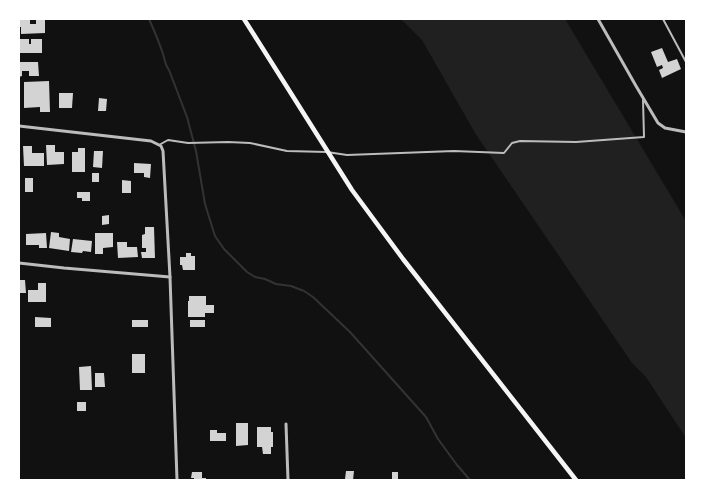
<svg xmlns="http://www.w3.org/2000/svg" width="705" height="499" font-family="'Roboto Serif',serif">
  <rect width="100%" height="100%" fill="#111"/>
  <polygon fill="#202020" points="401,19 565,19 686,221 686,438 646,377 632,363 475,133 422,40"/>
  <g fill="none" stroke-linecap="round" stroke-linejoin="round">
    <path stroke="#333" stroke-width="2" d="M 149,19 C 154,30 159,42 163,54 C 165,60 165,65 169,70 L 187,117 L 196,151 L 205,204 L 215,236 L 224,249 L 247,272 L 255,277 L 265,279 L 276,284 L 291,286 L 304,291 L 313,297 L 350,332 L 426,417 L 438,439 L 457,465 L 470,480"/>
  </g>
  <g fill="#d3d3d3">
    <polygon points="19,19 30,19 30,24 36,24 36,19 45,19 45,33 21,34 21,27 19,27"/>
    <polygon points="19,39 29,39 29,44 31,44 31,39 42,39 42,53 19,53"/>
    <polygon points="662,48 668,62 677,59 681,69 662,78 659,70 663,68 662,65 657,67 651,52"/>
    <polygon points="19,62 38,62 39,76 29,76 29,71 22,71 22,76 19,77"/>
    <polygon points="49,81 50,112 40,112 40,107 24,108 24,82"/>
    <polygon points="59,93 73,93 72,108 59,108"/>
    <polygon points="99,98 107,99 106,111 98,111"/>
    <polygon points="46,145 55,145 55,152 64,152 64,164 47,165"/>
    <polygon points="23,146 32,146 32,153 44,153 44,166 24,166"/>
    <polygon points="78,148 85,148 85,172 72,172 72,152 78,152"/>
    <polygon points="94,151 103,151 102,168 93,167"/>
    <polygon points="134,163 151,164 150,178 144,177 144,173 134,173"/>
    <rect x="92" y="173" width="7" height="9"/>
    <rect x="25" y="178" width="8" height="14"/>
    <polygon points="122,180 131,181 131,193 122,193"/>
    <polygon points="77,192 90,192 90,201 82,201 82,198 77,198"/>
    <polygon points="109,215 109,224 102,225 102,216"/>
    <polygon points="145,227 154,227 155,258 142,258 141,252 146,252 146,248 142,248 142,235 145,234"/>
    <polygon points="51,232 59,233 59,237 70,239 69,251 49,248"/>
    <polygon points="46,233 47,248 39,248 39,245 26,245 26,234"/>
    <polygon points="95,233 113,233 113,247 103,248 103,254 95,254"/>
    <polygon points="73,239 92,241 91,252 83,251 82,253 71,252"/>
    <polygon points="117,242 127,242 127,247 137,247 138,257 118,258"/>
    <polygon points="186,253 191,253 191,256 195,256 195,270 183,270 182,265 180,265 180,257 186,257"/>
    <polygon points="19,280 25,280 26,293 19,293"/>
    <polygon points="38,283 46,283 46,302 28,302 28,290 38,290"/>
    <polygon points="189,296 206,296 206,305 214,305 214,313 205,313 205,317 188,317 188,301 189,301"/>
    <polygon points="35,317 51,318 51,327 35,327"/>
    <rect x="132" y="320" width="16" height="7"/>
    <rect x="190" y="320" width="15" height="7"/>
    <rect x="132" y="354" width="13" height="19"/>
    <polygon points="91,366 92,390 80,390 79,367"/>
    <polygon points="95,373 104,373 105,387 95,387"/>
    <rect x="77" y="402" width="9" height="9"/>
    <polygon points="236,423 248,423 248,445 236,446"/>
    <polygon points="257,427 271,427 271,432 273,432 273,447 271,447 271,454 263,454 262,447 257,447"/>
    <polygon points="210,430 217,430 217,433 226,433 226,441 210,441"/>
    <polygon points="346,471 354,471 353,480 345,479"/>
    <polygon points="192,472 202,472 202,478 206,478 206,480 194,480 194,478 191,478"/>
    <rect x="392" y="472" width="6" height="8"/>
  </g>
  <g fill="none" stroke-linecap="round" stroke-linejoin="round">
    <g stroke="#bcbcbc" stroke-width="2">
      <polyline points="663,19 686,62"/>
      <polyline points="159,145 168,140 188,143 228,142 250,143 287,151 327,152 347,155 454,151 504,153 512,143 520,141 576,142 644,137 643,100"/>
    </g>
    <g stroke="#bcbcbc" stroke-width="3">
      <polyline points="598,19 636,86 658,123 665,128 686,132"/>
      <polyline points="19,126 151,141 161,146 163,151 170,277 177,480"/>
      <polyline points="19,263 64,268 170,277"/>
      <polyline points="286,424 288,480"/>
    </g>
    <polyline stroke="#f5f5f5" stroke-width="4.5" points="244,19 352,190 403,259 576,480"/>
  </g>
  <rect width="705" height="499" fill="none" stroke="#ffffff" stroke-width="40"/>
</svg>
